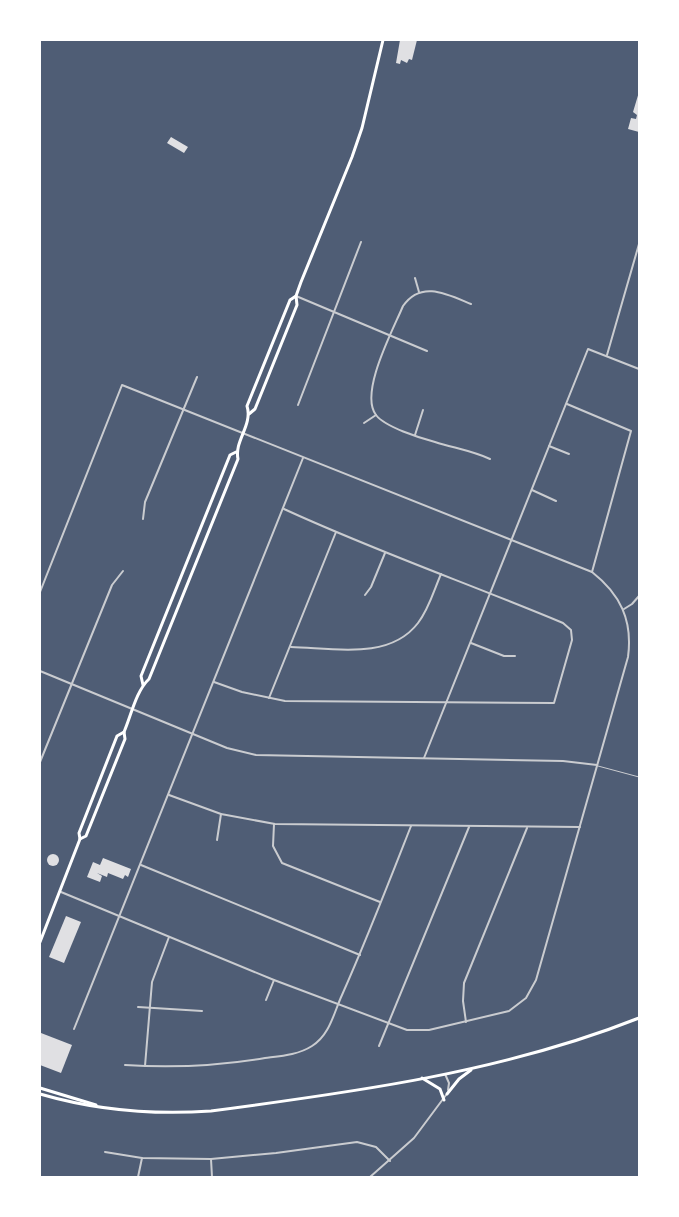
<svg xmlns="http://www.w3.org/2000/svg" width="679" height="1217" font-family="Lora,serif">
  <rect width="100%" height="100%" fill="#2d3142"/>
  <rect fill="#4f5d75" x="40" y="40" width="599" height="1137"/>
  <g fill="#e0e0e3">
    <polygon points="400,40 417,40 412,60 409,59 407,63 401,60 400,64 396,63"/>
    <polygon points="639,92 639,132 628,129 631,118 636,119 637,115 633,112"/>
    <polygon points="171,137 188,147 184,153 167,143"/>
    <circle cx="53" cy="860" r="6"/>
    <polygon points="103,858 131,869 128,877 125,875 123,879 108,873 107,877 97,873 102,876 100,882 87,877 93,862 100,865"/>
    <polygon points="66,916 81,922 64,963 49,957"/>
    <polygon points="41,1033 72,1045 61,1073 40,1065"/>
  </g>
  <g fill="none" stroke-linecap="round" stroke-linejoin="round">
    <polyline stroke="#caccd0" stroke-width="1" points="598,766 639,777"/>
    <g stroke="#caccd0" stroke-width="2">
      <polyline points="415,278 419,292"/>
      <polyline points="296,296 427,351"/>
      <path d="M 471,304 C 447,294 421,280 403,306 C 393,330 359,393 376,415 C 385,427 420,438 435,442 C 454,448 473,451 490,459"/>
      <polyline points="607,355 639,244"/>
      <polyline points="567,404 631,431 592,572"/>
      <polyline points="298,405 361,242"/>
      <polyline points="364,423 376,415"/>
      <polyline points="415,435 423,410"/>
      <polyline points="549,446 569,454"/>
      <polyline points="532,490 556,501"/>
      <polyline points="143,519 145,502 197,377"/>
      <path d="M 40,592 L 122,385 L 592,572 C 620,594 633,620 628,657 L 536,980 L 526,998 L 509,1011 L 429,1030 L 407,1030 L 274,980 L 61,892"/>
      <polyline points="365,595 371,587 385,553"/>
      <polyline points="624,609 632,604 639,596"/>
      <polyline points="471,643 504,656 515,656"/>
      <path d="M 291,647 C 332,648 389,661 418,623 C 429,609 434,590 441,574"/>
      <polyline points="40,671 227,748 256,755 563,761 597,765"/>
      <path d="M 214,682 L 242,692 L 285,701 L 554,703 L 572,640 L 571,630 L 563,623 C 470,584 375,551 284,509"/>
      <polyline points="269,698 336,532"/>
      <polyline points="424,758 588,349 639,369"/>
      <polyline points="40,762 112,585 123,571"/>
      <polyline points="169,795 221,814 275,824 580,827"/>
      <polyline points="274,824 273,846 282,863 380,902"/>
      <polyline points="217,840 221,814"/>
      <polyline points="141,865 360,955"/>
      <polyline points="266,1000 274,980"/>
      <polyline points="138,1007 202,1011"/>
      <polyline points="466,1022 463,1001 464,983 527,828"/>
      <polyline points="74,1029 303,458"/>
      <polyline points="379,1046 469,827"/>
      <path d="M 125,1065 C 173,1068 218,1066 265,1058 C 281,1056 298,1055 312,1046 C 330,1035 334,1012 342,995 C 367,939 389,882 411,826"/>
      <polyline points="145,1066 152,982 169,937"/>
      <polyline points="445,1074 449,1083 448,1090"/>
      <polyline points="105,1152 142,1158 211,1159 276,1153 357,1142 376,1147 390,1161"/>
      <polyline points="211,1159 212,1177"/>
      <polyline points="138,1177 142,1158"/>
      <polyline points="370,1177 414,1138 446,1095"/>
    </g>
    <g stroke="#fff" stroke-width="3">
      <polyline points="249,414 255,409 297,305 296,296 301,282 352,157 362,128 383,40"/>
      <polyline points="143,685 141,676 230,455 236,452"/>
      <path d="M 80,839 L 86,836 L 125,739 L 124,732 C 131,716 136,691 149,679 L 238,459 C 234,441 253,425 247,406 L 290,300 L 296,296"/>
      <polyline points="40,942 80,839 79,833 117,736 124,732"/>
      <polyline points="40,1088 96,1105"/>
    </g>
    <g stroke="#fff" stroke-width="3">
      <polyline points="422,1078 440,1089 444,1100"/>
      <path d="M 40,1094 C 95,1110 154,1115 211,1111 C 355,1092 503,1072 639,1018"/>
      <polyline points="447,1094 459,1079 471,1070"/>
    </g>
  </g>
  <rect width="679" height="1217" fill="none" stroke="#ffffff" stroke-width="82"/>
</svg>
